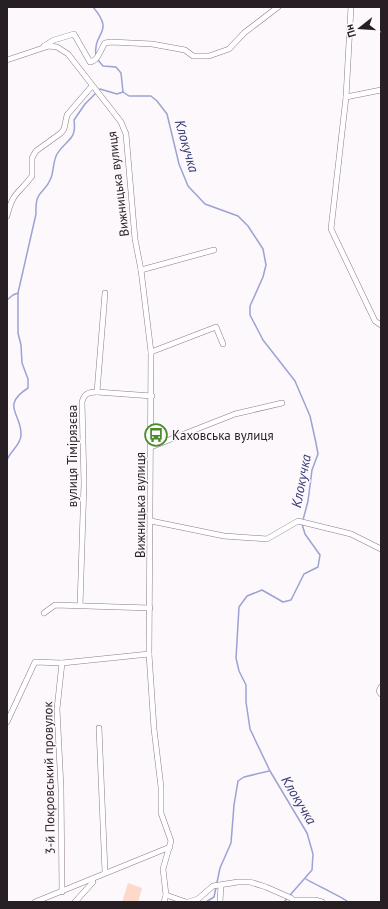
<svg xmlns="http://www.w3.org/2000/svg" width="388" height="909" font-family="'PT Sans',sans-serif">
  <rect width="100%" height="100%" fill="#fdf8fb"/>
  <polygon fill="#fdd9cb" points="128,883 142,888 138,902 122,902"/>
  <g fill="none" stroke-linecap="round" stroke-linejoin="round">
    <g stroke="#9aa3d4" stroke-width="1.5">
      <path d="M 93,7 C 116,34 92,31 96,57"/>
      <polyline points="98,60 103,66 116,67 121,73 123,92 129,96 151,96 157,101 167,114 179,164 188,186 205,204 238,216 248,226 263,249 266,265 263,277 250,306 250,315 263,340 295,381 310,416 316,443 318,454 312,470 308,501 303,520"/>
      <polyline points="99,90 100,89 117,94 123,92"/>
      <polyline points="7,300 13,295 18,293"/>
      <path d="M 7,460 C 10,451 21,445 21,435 C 22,414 0,406 28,388 L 28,379 L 22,363 L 21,345 L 18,333 L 18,293 L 36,214 C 35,188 44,196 51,178 C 54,170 53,161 57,154 C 66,139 77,141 74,120 L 85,104 L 96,93"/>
      <path d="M 306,879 C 312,883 346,899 348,902"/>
      <polyline points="206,902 214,897 220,868 231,843 234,805 238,781 244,777 269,771"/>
      <polyline points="284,902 312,870 313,854 307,833 270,771 250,729 246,702 246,685 239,671 236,658 239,607 247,596 262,590 283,602 291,600 304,574 318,567 320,555 305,534 302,524"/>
    </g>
    <g stroke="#8e7b87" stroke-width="6">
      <g id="minor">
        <polyline points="351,7 346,97 331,229 375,321 381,325"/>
        <path d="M 44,46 L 54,40 L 74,34 L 90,62 C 99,60 100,50 105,43 L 111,42 L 152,44 L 185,50 L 193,56 L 209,56 L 229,49 L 244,33 L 278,7"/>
        <polyline points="7,60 49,46 57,47 68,54 121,122 126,134 135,239 141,270 151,352 149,654 154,729 161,787 161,813 171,841 163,869 166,895 164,902"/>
        <polyline points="346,97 381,90"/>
        <path d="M 7,216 C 13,191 18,195 32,176 L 32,158 L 36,151 L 61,133 L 64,129 L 67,115 L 92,86"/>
        <polyline points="141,270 214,250"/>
        <polyline points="151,352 216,327 223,344"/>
        <polyline points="97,392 152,396"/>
        <polyline points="151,447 235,414 282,403"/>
        <polyline points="151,521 224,536 267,539 298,521 351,534 381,549"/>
        <path d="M 80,606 L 84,483 L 82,402 C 84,394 88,392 97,392 L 105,293"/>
        <polyline points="44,613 55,605 150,608"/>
        <polyline points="62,663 57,709 61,788 62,892"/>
        <polyline points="381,687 379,691 381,694"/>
        <polyline points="7,722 35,662 62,663 149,654"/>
        <polyline points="99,728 105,872"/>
        <polyline points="166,895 186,902"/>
        <polyline points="295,900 315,900 322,902"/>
        <polyline points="35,902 170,847"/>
        <polyline points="75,902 93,882 92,879"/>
        <polyline points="188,902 198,899 213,886 238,882 250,882 266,887 291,898 295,902"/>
        <polyline points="220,902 221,885"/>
      </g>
    </g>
    <use href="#minor" stroke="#fff" stroke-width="5"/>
  </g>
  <defs>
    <g id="bus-ring" transform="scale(1.15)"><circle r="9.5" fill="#fdf8fb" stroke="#4a8b2d" stroke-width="1.5"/><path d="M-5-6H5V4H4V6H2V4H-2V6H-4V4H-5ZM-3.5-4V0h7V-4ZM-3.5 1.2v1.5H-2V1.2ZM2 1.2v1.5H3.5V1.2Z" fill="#4a8b2d"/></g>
  </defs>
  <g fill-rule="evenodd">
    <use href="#bus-ring" x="156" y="435"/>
  </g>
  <g text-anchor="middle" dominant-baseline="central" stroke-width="3" stroke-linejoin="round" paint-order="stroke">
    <g font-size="13" fill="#271f24" stroke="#fdf8fb">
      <text transform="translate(118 184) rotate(-97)">Вижницька вулиця</text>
      <text transform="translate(72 456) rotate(-90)">вулиця Тімірязєва</text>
      <text transform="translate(140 505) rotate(-90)">Вижницька вулиця</text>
      <text transform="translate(49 778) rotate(-91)">3-й Покровський провулок</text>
    </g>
    <g font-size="13" fill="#271f24" stroke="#fdf8fb" text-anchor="start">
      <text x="172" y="435">Каховська вулиця</text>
    </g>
    <g font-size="14" font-style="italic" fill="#353b77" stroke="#fdf8fb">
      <text transform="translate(187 146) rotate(74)">Клокучка</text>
      <text transform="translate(301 481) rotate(-79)">Клокучка</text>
      <text transform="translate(299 800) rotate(59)">Клокучка</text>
    </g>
  </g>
  <rect width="388" height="909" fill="none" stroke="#271f24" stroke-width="16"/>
  <g transform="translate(360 28) rotate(253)" stroke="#fdf8fb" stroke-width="3" paint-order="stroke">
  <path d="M0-3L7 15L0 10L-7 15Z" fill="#271f24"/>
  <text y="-6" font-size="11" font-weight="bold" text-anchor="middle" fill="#271f24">Пн</text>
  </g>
</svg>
